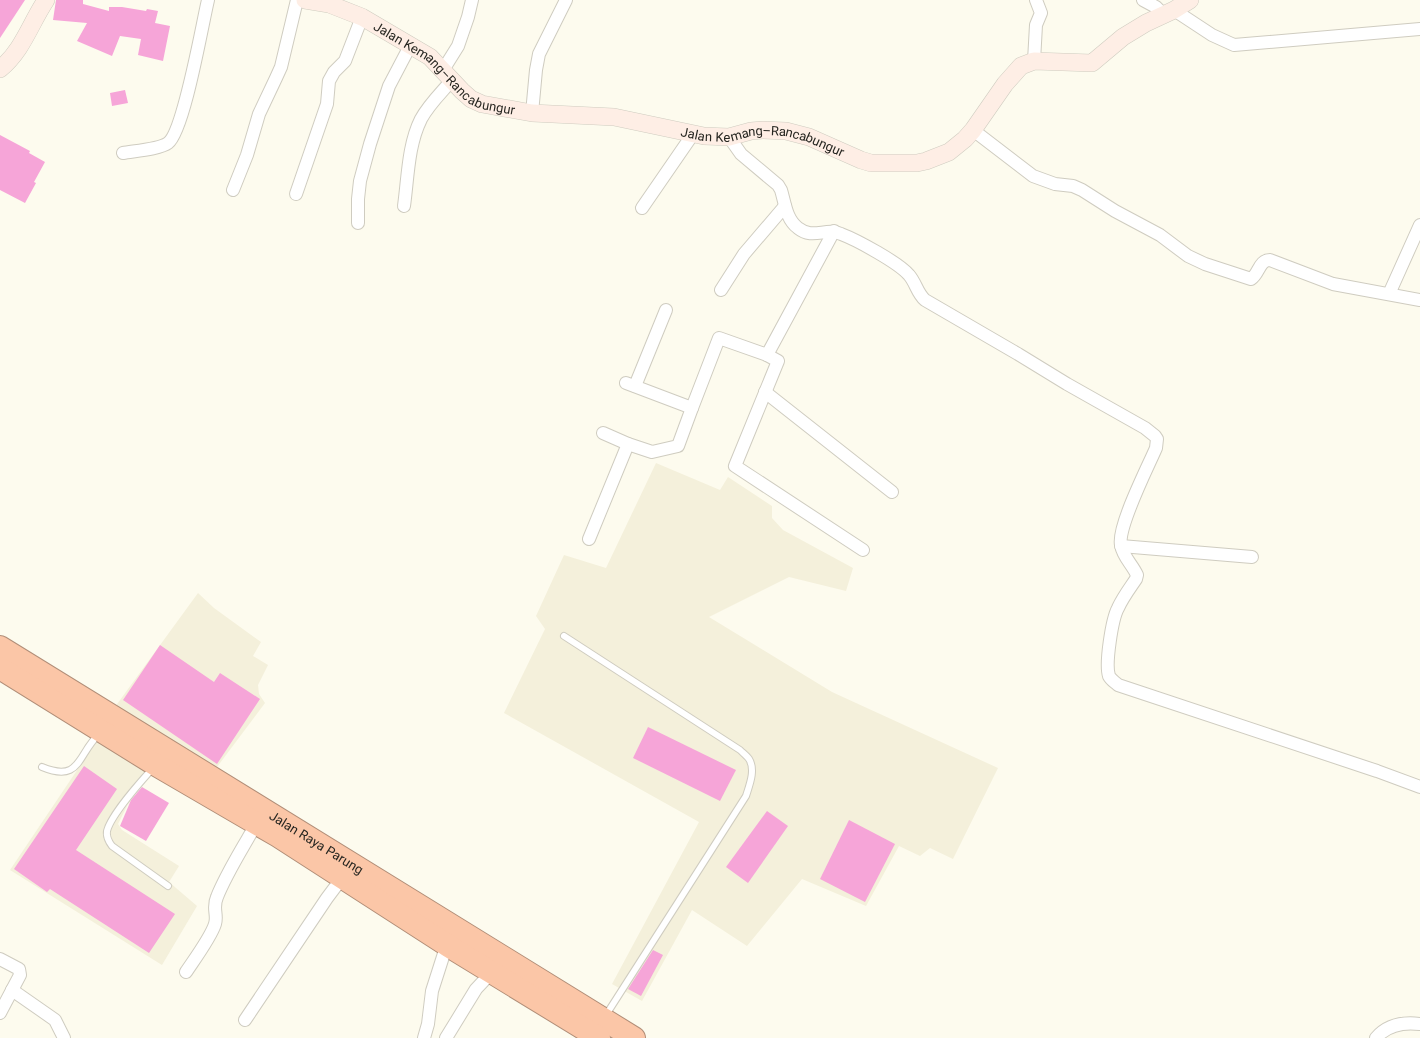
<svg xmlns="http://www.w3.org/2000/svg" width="1420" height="1038" font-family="Roboto,sans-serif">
  <rect width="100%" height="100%" fill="#fdfbee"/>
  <g fill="#f4f0db">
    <polygon points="656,463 720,490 728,477 772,506 772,518 783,530 853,568 846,591 789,577 709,617 832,692 998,768 953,859 930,848 920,856 899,846 866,906 802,879 747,946 692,910 642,1001 612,984 699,822 504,713 545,629 536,616 564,555 606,568"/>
    <polygon points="198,593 214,608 261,642 253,656 268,665 258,685 259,694 265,703 214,771 112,711"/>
    <polygon points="98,739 151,772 127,806 118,824 122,830 179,866 169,882 197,906 162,965 10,870"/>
  </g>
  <g fill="#f6a5d8">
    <polygon points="0,0 25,0 0,38"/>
    <polygon points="56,0 83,0 83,4 109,11 109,7 122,7 146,11 147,9 158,11 155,23 170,26 163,61 138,55 141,39 120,36 112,56 77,41 87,23 53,20"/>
    <polygon points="125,90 128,103 112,106 110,93"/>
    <polygon points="0,135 30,151 29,153 45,162 34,182 36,183 25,203 0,190"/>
    <polygon points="160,645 214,682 220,673 260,699 217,764 123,700"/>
    <polygon points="648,727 736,770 720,801 633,758"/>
    <polygon points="84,766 117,789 76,850 175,914 149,953 50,889 47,892 14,869"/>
    <polygon points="142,787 169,803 146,841 120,826 131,800"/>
    <polygon points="767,811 788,826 748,883 726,867"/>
    <polygon points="849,820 895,844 865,902 820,879"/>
    <polygon points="653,950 663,955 641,996 628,989"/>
  </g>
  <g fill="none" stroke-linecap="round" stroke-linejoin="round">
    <g stroke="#cfccc0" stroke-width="8">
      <g id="lane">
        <path d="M 564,636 L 740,750 C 743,753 747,756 749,759 C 756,770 749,786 746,796 L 606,1015"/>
        <path d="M 42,767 C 81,783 77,755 99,734"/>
        <path d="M 154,767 C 142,780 111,815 107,831 C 106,837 109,842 112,846 L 168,886"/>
      </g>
    </g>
    <g stroke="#cfccc0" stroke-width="14">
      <g id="street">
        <polyline points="1143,0 1156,7 1164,15"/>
        <polyline points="1174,10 1212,35 1234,45 1420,29"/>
        <polyline points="1034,61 1036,25 1041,13 1036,0"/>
        <polyline points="443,70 458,46 468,17 472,0"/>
        <polyline points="532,113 536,70 539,54 566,0"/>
        <path d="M 973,130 L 1033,176 L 1055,184 L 1073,186 L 1082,190 L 1115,211 L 1160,235 L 1188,256 L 1205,264 L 1251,279 C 1259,274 1259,260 1270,260 L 1333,284 L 1420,300"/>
        <path d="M 729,137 L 741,154 L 778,185 L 781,190 C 785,203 786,219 798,228 C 813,240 826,227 841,234 C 857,240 899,263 909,275 C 916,283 917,293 925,300 L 1018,354 L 1067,384 L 1145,428 L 1155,436 L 1157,439 L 1156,448 C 1148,467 1117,527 1121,545 C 1123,557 1132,564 1137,575 L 1136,579 C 1130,588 1123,597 1118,608 C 1112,619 1105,664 1109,676 C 1111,680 1115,682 1118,685 L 1377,771 L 1420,787"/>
        <path d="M 123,153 C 134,151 160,149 168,143 C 184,131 202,25 208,0"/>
        <polyline points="233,190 247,155 259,114 276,78 281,67 297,0"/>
        <polyline points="296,194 327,104 329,81 334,72 345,61 362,17"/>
        <path d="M 404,206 C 408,177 408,145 421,119 C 429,104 442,92 452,80"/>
        <polyline points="642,208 693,134"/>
        <polyline points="358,223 358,199 360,181 370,144 389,86 410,46"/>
        <polyline points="721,290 744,254 785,206"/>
        <polyline points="1389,294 1420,225"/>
        <polyline points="767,355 778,361 735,466 863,550"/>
        <polyline points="626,383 692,408 719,338 767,355 834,231"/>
        <polyline points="635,386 666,310"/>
        <polyline points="765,392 892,492"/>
        <polyline points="603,433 628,444 652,452 678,446 692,408"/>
        <polyline points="589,539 628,444"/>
        <polyline points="1121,546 1252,557"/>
        <polyline points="0,959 19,969 20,975 0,1013"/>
        <path d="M 186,972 C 194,960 211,937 215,924 C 218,915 212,908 217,897 C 227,872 243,848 256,824"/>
        <polyline points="12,990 55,1020 64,1038"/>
        <polyline points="245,1020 327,898 342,878"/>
        <polyline points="424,1038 428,1024 432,991 448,941"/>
        <polyline points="446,1038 476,989 492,972"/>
        <path d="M 1376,1038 C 1387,1025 1404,1022 1420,1024"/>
      </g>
    </g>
    <g stroke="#cfccc0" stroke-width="18">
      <g id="secondary">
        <path id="s1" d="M 305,0 L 329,4 L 362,17 L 430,57 L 462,91 L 471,99 L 482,104 L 532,113 L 614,117 L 704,136 L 729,137 L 751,131 L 763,130 L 786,131 L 809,137 L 861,160 L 871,163 L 917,163 L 926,161 L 949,152 L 965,139 L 973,130 L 1005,84 L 1021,66 L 1034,61 L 1092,63 L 1123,37 L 1146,23 L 1174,10 L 1190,0"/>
        <path d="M 0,69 C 23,50 30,24 46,0"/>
      </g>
    </g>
    <g stroke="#b18e78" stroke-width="24">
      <g id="highway">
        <path id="s2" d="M 0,647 L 634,1038"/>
        <polyline points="0,668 156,765 278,836 447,945 599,1038"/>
      </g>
    </g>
    <use href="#lane" stroke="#fff" stroke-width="6"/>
    <use href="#street" stroke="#fff" stroke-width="12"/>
    <use href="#secondary" stroke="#feeee5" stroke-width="17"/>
    <use href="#highway" stroke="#fbc6a7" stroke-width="22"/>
  </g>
  <g text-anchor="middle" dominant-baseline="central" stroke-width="3" stroke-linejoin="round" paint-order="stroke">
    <g font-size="13" fill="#272621" stroke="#fff">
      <text stroke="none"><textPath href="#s1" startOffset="159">Jalan Kemang–Rancabungur</textPath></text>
      <text stroke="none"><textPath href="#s1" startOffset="495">Jalan Kemang–Rancabungur</textPath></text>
      <text stroke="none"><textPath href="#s2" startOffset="372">Jalan Raya Parung</textPath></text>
    </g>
  </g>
</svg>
